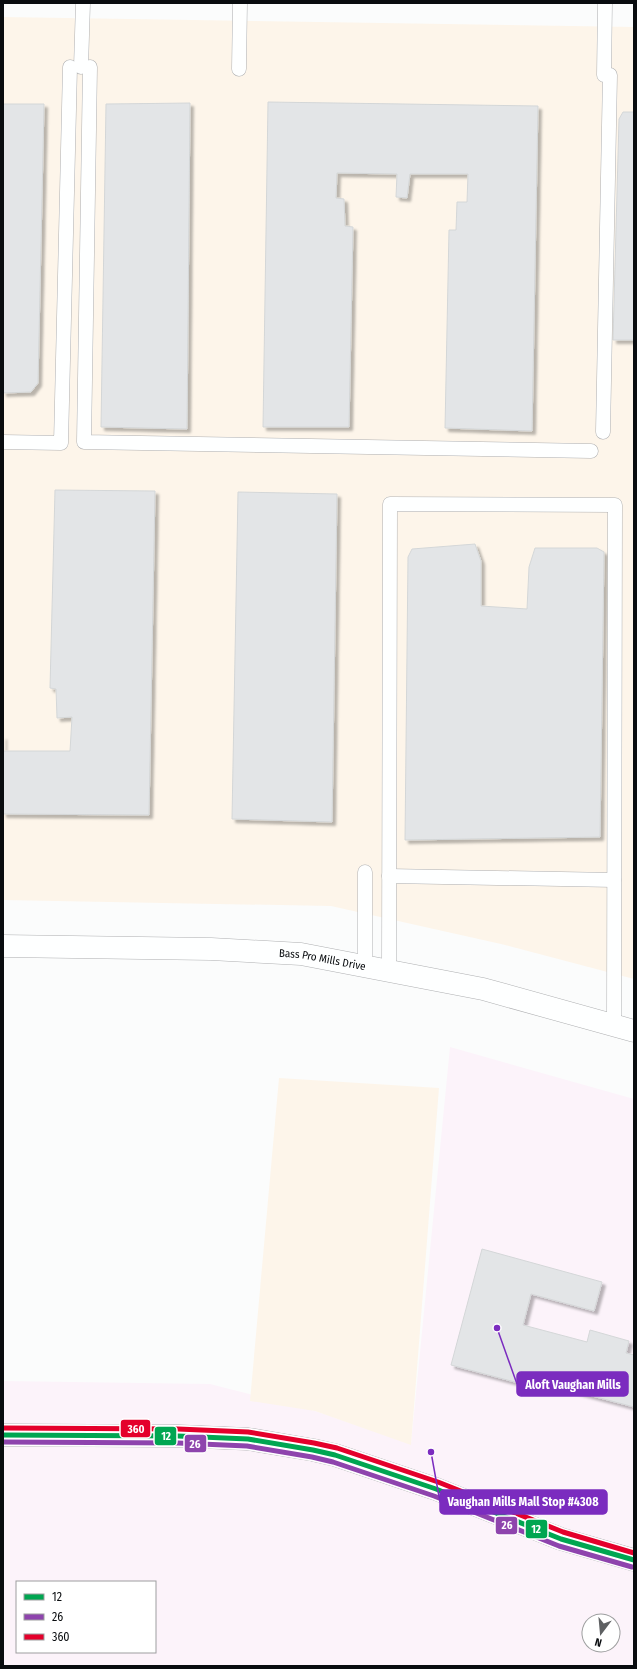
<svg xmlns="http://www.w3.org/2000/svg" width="637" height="1669" font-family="'Fira Sans Condensed',sans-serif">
  <defs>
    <filter id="shadow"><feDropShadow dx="3.5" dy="3.5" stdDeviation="1" flood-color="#0004"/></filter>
  </defs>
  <rect width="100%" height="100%" fill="#fbfcfc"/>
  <path fill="#fcf3fa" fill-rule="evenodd" d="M 450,1047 L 634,1099 L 634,1666 L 3,1666 L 3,1381 L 210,1384 L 315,1411 L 411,1444 ZM 17,1582 L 155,1582 L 155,1652 L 17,1652 ZM 589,1621 L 613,1621 L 613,1645 L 589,1645 Z"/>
  <g fill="#fdf5ea">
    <polygon points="3,17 634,27 634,979 501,944 331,906 3,900"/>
    <polygon points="279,1078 439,1088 411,1445 315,1411 250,1401"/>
  </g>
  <g fill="#e3e5e7" stroke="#d4d7d8" filter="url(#shadow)">
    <polygon points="268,102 538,106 532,431 445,428 449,230 456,230 457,202 467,202 468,174 410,174 407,198 396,197 397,174 337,173 336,198 344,199 345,226 353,227 349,427 263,427"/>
    <polygon points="190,103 187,429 101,427 106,104"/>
    <polygon points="3,104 44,104 38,383 31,392 3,393"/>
    <polygon points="623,112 634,112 634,340 613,340 619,119"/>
    <polygon points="55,490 155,491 149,815 3,814 3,736 3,751 70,751 72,717 57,718 56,689 50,688"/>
    <polygon points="238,492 337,494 332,822 232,819"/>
    <polygon points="475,544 481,561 481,606 527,609 529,567 535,548 597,548 604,552 600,837 405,840 408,557 412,549"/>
    <polygon points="482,1249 602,1282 594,1311 531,1294 523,1325 587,1342 590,1330 629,1341 626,1353 634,1355 634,1407 532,1380 530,1386 451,1365"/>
  </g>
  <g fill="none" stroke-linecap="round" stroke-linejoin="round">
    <g stroke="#afb0b2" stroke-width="15">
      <g id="service">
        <polyline points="81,67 83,3"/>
        <polyline points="90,67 84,442 591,451"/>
        <polyline points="239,69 240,3"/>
        <polyline points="604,75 605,3"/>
        <polyline points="603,432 610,75"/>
        <polyline points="3,442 61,443 70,67"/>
        <polyline points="389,876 614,880"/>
        <polyline points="365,966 365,872"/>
        <polyline points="389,970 390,504 615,505 614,1027"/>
      </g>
    </g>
    <g stroke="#afb0b2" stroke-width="23">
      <polyline id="minor" points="3,1435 178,1436 248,1439 313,1450 335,1455 436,1489 561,1539 634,1560"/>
    </g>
    <g stroke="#afb0b2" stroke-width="23">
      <g id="tertiary">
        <path id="s1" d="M 3,946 L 211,949 L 301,954 L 483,989 L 634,1031"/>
      </g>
    </g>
    <use href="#service" stroke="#feffff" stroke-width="14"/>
    <use href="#minor" stroke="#feffff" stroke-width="22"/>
    <use href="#tertiary" stroke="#feffff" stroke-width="22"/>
    <g stroke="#fff" stroke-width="8">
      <polyline id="bus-1" points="3,1435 178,1436 248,1439 313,1450 335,1455 436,1489 561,1539 634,1560"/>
    </g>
    <g stroke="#fff" stroke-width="8">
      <polyline id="bus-2" points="3,1442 178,1443 247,1446 312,1457 333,1462 434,1496 559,1546 632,1567"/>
    </g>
    <g stroke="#fff" stroke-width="8">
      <polyline id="bus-3" points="3,1428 178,1429 248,1432 314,1443 337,1448 438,1482 563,1532 634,1553"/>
    </g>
    <use href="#bus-1" stroke="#00a651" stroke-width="5"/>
    <use href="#bus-2" stroke="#8e44ad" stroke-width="5"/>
    <use href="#bus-3" stroke="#e4002b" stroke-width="5"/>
  </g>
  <g text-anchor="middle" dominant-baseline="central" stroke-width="3.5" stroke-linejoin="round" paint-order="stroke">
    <g font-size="11" fill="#090c0f" stroke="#fff">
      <text stroke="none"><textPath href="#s1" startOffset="320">Bass Pro Mills Drive</textPath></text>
    </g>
  </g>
  <path fill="none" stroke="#7b2cbf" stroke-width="1.5" d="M497 1328L517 1384M431 1452L440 1502"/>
  <g fill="#7b2cbf" stroke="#fff" stroke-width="1.5">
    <circle cx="497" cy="1328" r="4"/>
    <circle cx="431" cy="1452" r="4"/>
  </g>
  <g fill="#7b2cbf" stroke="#7b2cbf" stroke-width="1.5">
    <rect x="517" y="1372" width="111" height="24" rx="4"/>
    <rect x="440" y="1490" width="167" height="24" rx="4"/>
  </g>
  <g font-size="12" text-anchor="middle" font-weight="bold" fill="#fff">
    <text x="573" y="1389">Aloft Vaughan Mills</text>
    <text x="523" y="1506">Vaughan Mills Mall Stop #4308</text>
  </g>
  <g stroke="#fff" stroke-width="1.5">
    <rect x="120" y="1419" width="31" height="19" rx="4" fill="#e4002b"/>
    <rect x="154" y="1426" width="23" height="20" rx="4" fill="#00a651"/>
    <rect x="184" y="1434" width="23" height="19" rx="4" fill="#8e44ad"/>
    <rect x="495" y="1516" width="23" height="19" rx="4" fill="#8e44ad"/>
    <rect x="525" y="1519" width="23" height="20" rx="4" fill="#00a651"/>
  </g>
  <g font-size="11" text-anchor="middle" font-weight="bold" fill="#fff">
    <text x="136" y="1433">360</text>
    <text x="166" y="1440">12</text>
    <text x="195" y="1448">26</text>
    <text x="507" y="1529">26</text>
    <text x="536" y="1533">12</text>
  </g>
  <rect width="637" height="1669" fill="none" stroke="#090c0f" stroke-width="8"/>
  <rect x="16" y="1581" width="140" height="72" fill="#ffffff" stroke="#9d9e9f"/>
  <rect x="24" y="1594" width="20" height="6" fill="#00a651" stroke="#9d9e9f"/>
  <text x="52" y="1601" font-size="12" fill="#090c0f">12</text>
  <rect x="24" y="1614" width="20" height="6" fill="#8e44ad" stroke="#9d9e9f"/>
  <text x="52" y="1621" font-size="12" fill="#090c0f">26</text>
  <rect x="24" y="1634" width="20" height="6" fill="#e4002b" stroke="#9d9e9f"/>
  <text x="52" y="1641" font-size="12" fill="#090c0f">360</text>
  <g transform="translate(601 1633) rotate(196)"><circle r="19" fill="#ffffff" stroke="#9d9e9f"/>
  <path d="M0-3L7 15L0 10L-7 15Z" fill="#5e6062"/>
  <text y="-6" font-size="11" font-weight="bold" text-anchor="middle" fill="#090c0f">N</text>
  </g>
</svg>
